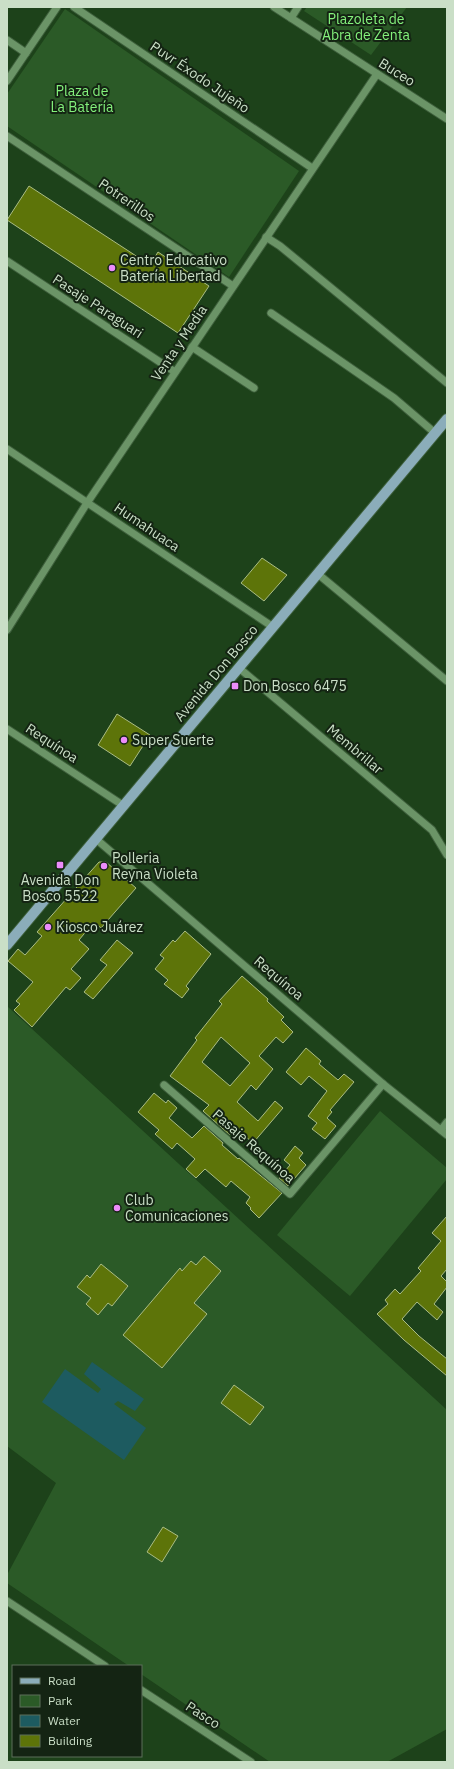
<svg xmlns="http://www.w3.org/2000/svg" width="454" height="1769" font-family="'IBM Plex Sans',sans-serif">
  <rect width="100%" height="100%" fill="#1d421a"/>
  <g fill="#2b5a27">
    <polygon points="307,7 407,7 371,55 304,11"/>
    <polygon points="65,9 299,171 229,277 7,126 7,94"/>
    <polygon points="7,1006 447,1410 447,1729 387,1762 270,1762 141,1674 141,1666 129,1666 7,1583 7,1575 56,1483 7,1446"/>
    <polygon points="380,1111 447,1168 447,1179 350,1296 277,1235"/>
  </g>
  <polygon fill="#1d5b60" points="92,1362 144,1399 135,1411 118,1401 114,1404 146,1428 124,1460 42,1402 65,1369 98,1393 101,1389 84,1374"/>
  <g fill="#5d7409" stroke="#aabc84" fill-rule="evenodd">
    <polygon points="29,186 150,265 158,252 209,286 178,333 7,220"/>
    <polygon points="262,558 287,575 264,601 241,583"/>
    <polygon points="117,714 150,735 130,766 98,745"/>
    <polygon points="99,862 106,862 136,888 101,928 94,922 79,940 89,949 71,969 81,978 70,990 66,987 32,1027 14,1010 20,1004 16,1001 33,982 8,961 18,949 25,955 42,936 37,932"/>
    <polygon points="185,931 211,954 186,986 189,989 182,998 164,984 168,980 155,969 164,958 160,955 173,940 175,942"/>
    <polygon points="117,940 133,953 93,999 84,992 107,965 100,960"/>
    <path d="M 242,976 L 268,999 L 267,1001 L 284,1017 L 281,1020 L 293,1032 L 283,1043 L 276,1037 L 259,1056 L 273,1069 L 256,1090 L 251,1085 L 237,1102 L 258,1121 L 275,1101 L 283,1108 L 253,1143 L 236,1128 L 230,1135 L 203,1111 L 209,1105 L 170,1076 L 197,1040 L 195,1038 L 222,1004 L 219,1001 ZM 221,1037 L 250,1063 L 230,1086 L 202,1062 Z"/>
    <polygon points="306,1048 321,1061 319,1064 338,1080 344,1074 354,1082 330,1110 332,1112 327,1118 336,1126 325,1139 312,1129 317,1123 308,1116 327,1091 309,1076 301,1085 286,1072"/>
    <polygon points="154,1093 166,1103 168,1100 177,1108 169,1118 192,1138 204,1126 223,1143 222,1145 238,1159 239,1158 282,1193 259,1218 250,1209 251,1208 246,1203 250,1197 231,1181 226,1187 205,1169 196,1178 186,1169 195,1159 177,1143 172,1149 155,1134 159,1130 138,1112"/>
    <polygon points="295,1146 303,1153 299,1158 306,1165 288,1186 279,1178 290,1165 284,1160"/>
    <polygon points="447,1216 447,1269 441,1276 447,1282 447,1287 434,1304 443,1312 437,1320 417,1302 402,1319 419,1336 447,1359 447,1376 404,1340 377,1314 388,1304 385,1300 395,1289 400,1294 421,1271 418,1268 441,1241 432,1233"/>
    <polygon points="204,1256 221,1271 194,1303 207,1314 162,1368 123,1335 180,1268 182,1271 191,1261 196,1265"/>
    <polygon points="101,1264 128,1286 112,1306 108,1303 98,1315 86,1304 91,1298 77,1287 87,1275 90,1278"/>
    <polygon points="234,1385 264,1407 250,1425 221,1403"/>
    <polygon points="163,1527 178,1536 162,1562 147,1552"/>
  </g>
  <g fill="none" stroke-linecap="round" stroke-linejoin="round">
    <g stroke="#3e5f3c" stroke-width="9">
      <g id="minor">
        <polyline points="74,7 312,168"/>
        <polyline points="274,7 447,119"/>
        <polyline points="291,18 298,7"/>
        <polyline points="7,40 26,53"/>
        <polyline points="7,81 57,7"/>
        <polyline points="7,136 233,286"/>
        <polyline points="266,237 280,246 447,383"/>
        <polyline points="7,261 175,372"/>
        <polyline points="271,313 394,398 435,433"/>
        <polyline points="192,347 254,388"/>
        <polyline points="7,449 273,627"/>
        <polyline points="318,574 447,681"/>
        <polyline points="7,630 87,503 377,74"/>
        <polyline points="239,668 432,830 447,855"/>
        <polyline points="7,729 124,806"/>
        <polyline points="96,839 383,1084 447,1135"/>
        <polyline points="164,1085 290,1194 383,1084"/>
        <polyline points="441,1130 447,1122"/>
        <polyline points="7,1601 105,1666"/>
        <polyline points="141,1690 251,1762"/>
      </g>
    </g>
    <g stroke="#3e5f3c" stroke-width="12">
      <polyline id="major" points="7,945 447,419"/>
    </g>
    <use href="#minor" stroke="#6b9467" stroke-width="7"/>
    <use href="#major" stroke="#8badba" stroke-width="10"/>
  </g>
  <g fill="#ec8cfa" stroke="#142413" stroke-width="1.5">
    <circle cx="112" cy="268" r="4"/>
    <rect x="231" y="682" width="8" height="8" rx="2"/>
    <circle cx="124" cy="740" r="4"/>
    <rect x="56" y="861" width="8" height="8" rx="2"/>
    <circle cx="104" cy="866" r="4"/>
    <circle cx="48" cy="927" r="4"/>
    <circle cx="117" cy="1208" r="4"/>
  </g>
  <g text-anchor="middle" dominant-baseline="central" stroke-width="4" stroke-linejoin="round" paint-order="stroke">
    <g font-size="14" fill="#84f17c" stroke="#142413">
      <text x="366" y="19">Plazoleta de<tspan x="366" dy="16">Abra de Zenta</tspan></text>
      <text x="82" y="91">Plaza de<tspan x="82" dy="16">La Batería</tspan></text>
    </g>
    <g font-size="14" fill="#cadfc7" stroke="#142413">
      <text transform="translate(397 72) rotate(32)">Buceo</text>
      <text transform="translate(200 77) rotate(34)">Puvr Éxodo Jujeño</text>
      <text transform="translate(127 200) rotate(34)">Potrerillos</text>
      <text transform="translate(98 306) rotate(33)">Pasaje Paraguari</text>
      <text transform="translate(179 343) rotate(-56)">Venta y Media</text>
      <text transform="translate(147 527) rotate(34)">Humahuaca</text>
      <text transform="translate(216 673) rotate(-50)">Avenida Don Bosco</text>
      <text transform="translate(52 743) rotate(33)">Requínoa</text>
      <text transform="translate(355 749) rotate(40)">Membrillar</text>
      <text transform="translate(279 978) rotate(40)">Requínoa</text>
      <text transform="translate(254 1146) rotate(41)">Pasaje Requínoa</text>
      <text transform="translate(203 1715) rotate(33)">Pasco</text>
    </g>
    <g font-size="14" fill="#cadfc7" stroke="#142413" text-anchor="start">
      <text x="120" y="260">Centro Educativo<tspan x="120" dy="16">Batería Libertad</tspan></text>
      <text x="243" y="686">Don Bosco 6475</text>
      <text x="132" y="740">Super Suerte</text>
      <text x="112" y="858">Polleria<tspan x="112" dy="16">Reyna Violeta</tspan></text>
      <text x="60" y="880" text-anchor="middle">Avenida Don<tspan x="60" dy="16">Bosco 5522</tspan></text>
      <text x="56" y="927">Kiosco Juárez</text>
      <text x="125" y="1200">Club<tspan x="125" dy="16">Comunicaciones</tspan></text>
    </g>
  </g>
  <rect width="454" height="1769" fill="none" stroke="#cadfc7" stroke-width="16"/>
  <rect x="12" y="1665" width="130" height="92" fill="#142413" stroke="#5d6f5b"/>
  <rect x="20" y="1678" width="20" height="6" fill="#8badba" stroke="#5d6f5b"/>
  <text x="48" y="1685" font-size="12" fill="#cadfc7">Road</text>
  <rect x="20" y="1695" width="20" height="12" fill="#2b5a27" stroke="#5d6f5b"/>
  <text x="48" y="1705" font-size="12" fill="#cadfc7">Park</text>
  <rect x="20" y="1715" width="20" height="12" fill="#1d5b60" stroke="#5d6f5b"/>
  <text x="48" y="1725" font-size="12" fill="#cadfc7">Water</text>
  <rect x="20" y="1735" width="20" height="12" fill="#5d7409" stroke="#5d6f5b"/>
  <text x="48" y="1745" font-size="12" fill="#cadfc7">Building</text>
</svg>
